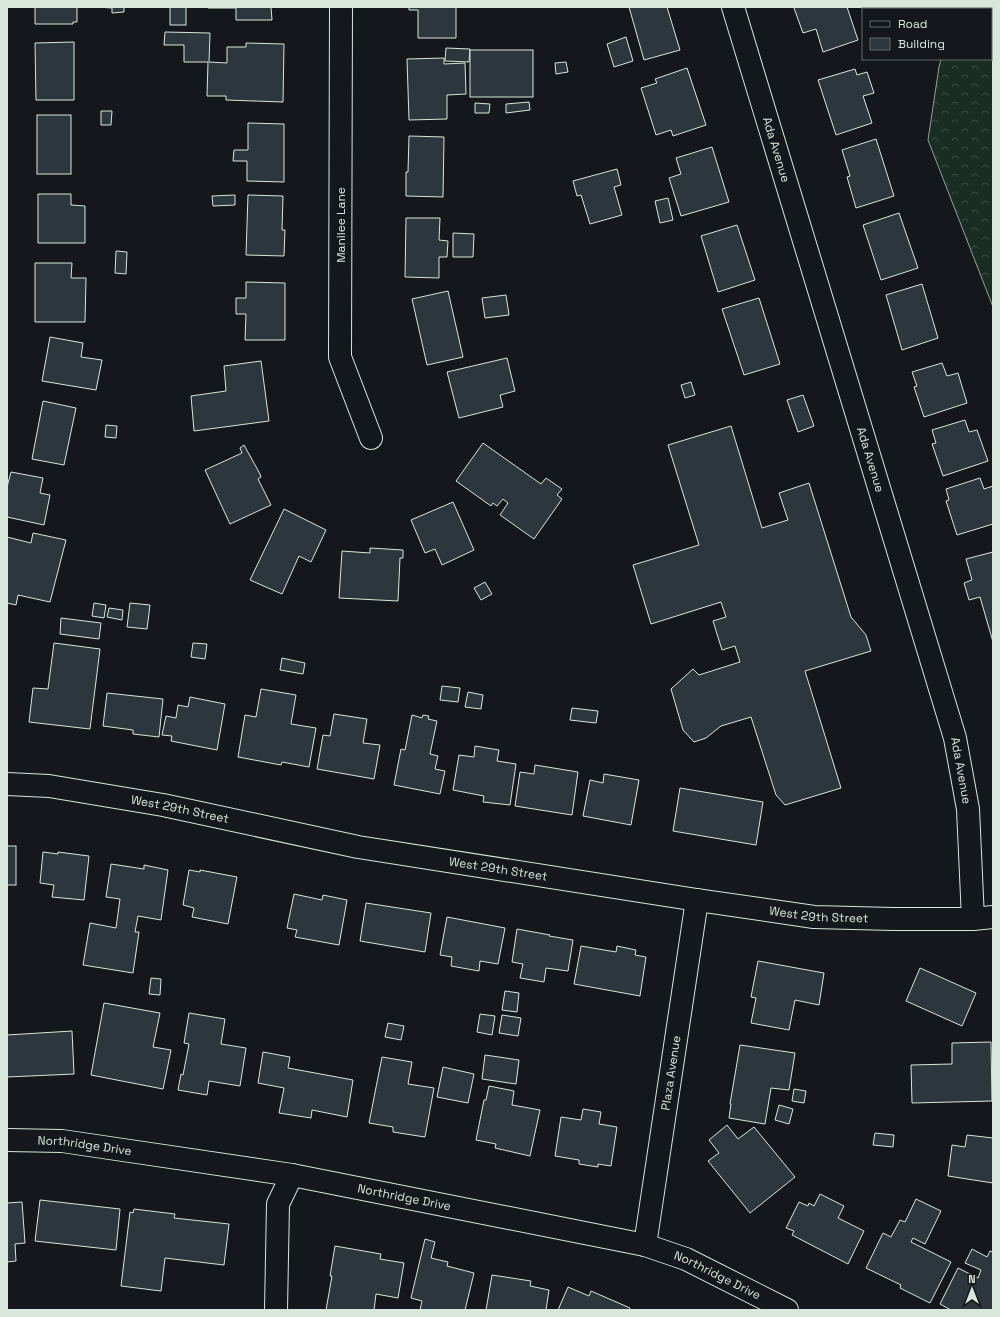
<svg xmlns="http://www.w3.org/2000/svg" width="1000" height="1317" font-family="'Space Grotesk',sans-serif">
  <defs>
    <pattern id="forest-crowns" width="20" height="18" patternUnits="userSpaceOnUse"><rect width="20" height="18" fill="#1a2d24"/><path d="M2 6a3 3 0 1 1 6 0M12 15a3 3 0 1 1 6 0" fill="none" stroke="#3b4b43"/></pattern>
  </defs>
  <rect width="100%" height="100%" fill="#14181c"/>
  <polygon fill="url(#forest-crowns)" stroke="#939e99" points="959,7 993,7 993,307 928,140 939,67 941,59 991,59 991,9 959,9"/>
  <g fill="#2c363c" stroke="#d8e6dc">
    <polygon points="35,7 77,7 77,22 73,22 73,24 35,24"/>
    <polygon points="97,7 124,7 124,12 112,13 112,8"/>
    <rect x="170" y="7" width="16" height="18"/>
    <polygon points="208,7 271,7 272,20 236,20 236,8 208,8"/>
    <polygon points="409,7 456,7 456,38 418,38 418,10 409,10"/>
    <polygon points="629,7 667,7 680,50 644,60"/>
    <polygon points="797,7 847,7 858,40 823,52 816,29 803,33 794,8"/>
    <polygon points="165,32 210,33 209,62 227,63 227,47 246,47 246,43 284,44 283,102 226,100 226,96 207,96 208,62 184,62 184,45 164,45"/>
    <polygon points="626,37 633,61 614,67 607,44"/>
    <polygon points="74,42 74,100 36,100 35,43"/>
    <polygon points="446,48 470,49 469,62 445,61"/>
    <rect x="470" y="50" width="63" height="47"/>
    <polygon points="444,58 444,64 465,63 466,94 447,95 447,119 409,120 407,59"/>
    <polygon points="566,62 568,72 556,74 555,63"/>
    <polygon points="687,68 706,125 673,136 671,130 656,135 641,88 657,83 655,79"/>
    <polygon points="855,69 857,75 867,72 874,93 863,96 872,123 836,135 818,80"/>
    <polygon points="529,102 530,110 506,113 506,104"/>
    <polygon points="475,103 490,104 489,113 475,113"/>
    <polygon points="101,111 112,111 111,125 101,125"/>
    <rect x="37" y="115" width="34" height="59"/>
    <polygon points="248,123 284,124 284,182 247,181 247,161 233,161 234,150 248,150"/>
    <polygon points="409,136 444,137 443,197 406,196 406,172 408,172"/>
    <polygon points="876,139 894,196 856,208 847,177 850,176 842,150"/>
    <polygon points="712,147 729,202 681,216 669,178 681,174 676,158"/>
    <polygon points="617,169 621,185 614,187 622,215 590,224 581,195 577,196 573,181"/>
    <polygon points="38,194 71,194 71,205 85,206 85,243 38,243"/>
    <polygon points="235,195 235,205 213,206 212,196"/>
    <polygon points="248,195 283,196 282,230 285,230 284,256 246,255"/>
    <polygon points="668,198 673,220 660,223 655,201"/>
    <polygon points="899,213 918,268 881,280 863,225"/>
    <polygon points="406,218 440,218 439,240 448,241 447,257 439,257 439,278 405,277"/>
    <polygon points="737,225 755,280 718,292 701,236"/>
    <polygon points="453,233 474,234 473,257 453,257"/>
    <polygon points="116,251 127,252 126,274 115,273"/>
    <polygon points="35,263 72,263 71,278 86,278 85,322 35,322"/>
    <polygon points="246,282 285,283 285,340 245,340 246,314 236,314 236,298 246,298"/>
    <polygon points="922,284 938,338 902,350 886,295"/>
    <polygon points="448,291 463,357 427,365 412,299"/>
    <polygon points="506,295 509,315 485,318 482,298"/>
    <polygon points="759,298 780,364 744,375 722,309"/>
    <polygon points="50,337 83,343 81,357 102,360 96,390 42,381"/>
    <polygon points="507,358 515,391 500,395 503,407 459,418 447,372"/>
    <polygon points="261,361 269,421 194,431 191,396 226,391 224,366"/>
    <polygon points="942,363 947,376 958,373 967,403 924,417 914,387 917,386 912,372"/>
    <polygon points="691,382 695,395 685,398 681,385"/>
    <polygon points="803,395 814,426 798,432 787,400"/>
    <polygon points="43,401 76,408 64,465 32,459"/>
    <polygon points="965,420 969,432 977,430 988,461 943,476 932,444 936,443 932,430"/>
    <polygon points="106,425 117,426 116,438 105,437"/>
    <polygon points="731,426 762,528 788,520 779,493 809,483 851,617 866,635 871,651 805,671 841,788 785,805 776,795 751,717 721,726 706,738 694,742 683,730 671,689 693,669 699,675 740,662 735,646 722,650 713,621 726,617 721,602 651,624 633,565 699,545 668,445"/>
    <polygon points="483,443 541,484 546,478 562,489 557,495 562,499 534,539 500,515 508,503 503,499 497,506 493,503 491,506 456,481"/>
    <polygon points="244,445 260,474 261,477 258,479 271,505 230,524 205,470 242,453 240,448"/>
    <polygon points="11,472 43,478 40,493 50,495 44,525 7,517 7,487"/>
    <polygon points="980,478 984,489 993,486 993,524 957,535 946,501 949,500 946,489"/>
    <polygon points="453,502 474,550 442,565 435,549 425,553 411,520"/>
    <polygon points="284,509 326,530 311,562 299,556 282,594 250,580"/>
    <polygon points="33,533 66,540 50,602 18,595 16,605 7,603 7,537 31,543"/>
    <polygon points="370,548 403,550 403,558 400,558 398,601 339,598 342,551 370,553"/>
    <polygon points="993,552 993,642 980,597 969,600 964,583 972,580 966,559"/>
    <polygon points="485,582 492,594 481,600 474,588"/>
    <polygon points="94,603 106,605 104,618 92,616"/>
    <polygon points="130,603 150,605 147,629 127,627"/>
    <polygon points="109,608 123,610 122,620 107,617"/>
    <polygon points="61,618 101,623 99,639 60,634"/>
    <polygon points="54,643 100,649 90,729 29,722 33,688 48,689"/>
    <polygon points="193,643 207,644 205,659 191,657"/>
    <polygon points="282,658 305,663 303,674 280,670"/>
    <polygon points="442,686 460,688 458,702 440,700"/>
    <polygon points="261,689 296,695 291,724 316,728 309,767 282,762 281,765 238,757 245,715 256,717"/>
    <polygon points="468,692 483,695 481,709 465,707"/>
    <polygon points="107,693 163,699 159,737 133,734 133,730 103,726"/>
    <polygon points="190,697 225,704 217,750 171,741 172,736 162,735 166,716 176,718 178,705 188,707"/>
    <polygon points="572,708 598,711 596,723 570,720"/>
    <polygon points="334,714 367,719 363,743 380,745 374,779 317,769 323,735 330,736"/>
    <polygon points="412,715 422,718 423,715 429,716 428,719 437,721 430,754 438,756 435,769 445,771 440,794 394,785 401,749 405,750"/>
    <polygon points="475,746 499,750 497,761 516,764 510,805 483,802 484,796 453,790 459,755 474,757"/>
    <polygon points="535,765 578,772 572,815 515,806 520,772 534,774"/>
    <polygon points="604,774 639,780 631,825 583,816 590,780 603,783"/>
    <polygon points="680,788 763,802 756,845 673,831"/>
    <rect x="7" y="846" width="9" height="39"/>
    <polygon points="43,852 58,854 58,852 89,856 84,900 52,897 54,885 40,883"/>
    <polygon points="111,864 144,869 144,865 168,870 161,920 138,916 135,932 139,932 133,973 83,965 90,923 116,928 120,899 106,897"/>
    <polygon points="189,870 200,872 200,870 237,877 228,924 192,917 194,908 183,905"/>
    <polygon points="294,894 322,900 323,895 347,900 339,945 295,937 297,930 287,928"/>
    <polygon points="366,903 431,913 425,952 360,941"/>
    <polygon points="447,917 505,928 498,964 480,961 479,971 451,966 452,957 440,955"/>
    <polygon points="517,929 550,935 549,936 573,940 568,971 546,968 544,982 520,978 523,964 512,962"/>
    <polygon points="581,946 616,952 617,946 636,950 635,955 646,957 640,996 574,984"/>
    <polygon points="758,961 824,973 819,1005 795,1000 789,1030 751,1023 756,998 751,997"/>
    <polygon points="920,968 976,993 962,1026 906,1001"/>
    <polygon points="151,978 161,979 160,995 149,994"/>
    <polygon points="505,991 519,993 517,1012 502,1010"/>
    <polygon points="104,1003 160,1013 153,1047 171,1050 163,1089 91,1075"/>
    <polygon points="189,1013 225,1019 221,1044 246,1048 240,1086 209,1081 207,1095 178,1090 181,1074 183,1075 189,1044 184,1043"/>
    <polygon points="480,1014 495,1016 492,1035 477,1032"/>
    <polygon points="502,1015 521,1018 518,1036 499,1033"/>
    <polygon points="388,1023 404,1026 401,1040 385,1037"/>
    <polygon points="72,1031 74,1074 7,1077 7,1035"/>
    <polygon points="991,1042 992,1101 912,1103 911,1065 952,1064 952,1043"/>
    <polygon points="740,1045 795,1053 789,1090 771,1088 765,1124 729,1118 731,1104 730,1104"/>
    <polygon points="263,1052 290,1057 288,1068 353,1080 347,1117 312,1110 311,1118 279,1113 284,1088 258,1083"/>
    <polygon points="485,1055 519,1060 516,1084 482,1079"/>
    <polygon points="382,1057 412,1062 408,1084 434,1088 425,1137 393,1132 393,1127 369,1123"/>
    <polygon points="443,1067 474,1074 468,1103 437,1097"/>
    <polygon points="489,1086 514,1091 512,1105 540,1110 530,1156 495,1148 496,1144 476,1140 484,1100 486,1100"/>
    <polygon points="794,1089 806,1091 804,1103 792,1101"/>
    <polygon points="779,1105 793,1109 789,1124 775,1120"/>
    <polygon points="583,1109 601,1112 599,1124 617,1127 611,1166 598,1164 598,1167 579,1164 579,1160 555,1156 561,1117 581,1120"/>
    <polygon points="727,1125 738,1139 754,1127 795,1177 750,1213 708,1161 719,1153 709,1140"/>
    <polygon points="875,1133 894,1135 893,1147 873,1145"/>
    <polygon points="967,1135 993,1138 993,1183 948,1176 952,1145 965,1147"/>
    <polygon points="820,1194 844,1206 838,1218 864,1231 848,1264 792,1235 794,1231 786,1228 799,1202 808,1206 809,1203 814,1206"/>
    <polygon points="916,1199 941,1211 925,1244 913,1238 911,1242 951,1262 930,1303 900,1288 901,1285 866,1268 883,1233 891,1237 900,1220 905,1222"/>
    <polygon points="40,1200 120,1209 116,1250 35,1241"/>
    <polygon points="22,1202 25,1243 15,1244 16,1261 7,1262 7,1203"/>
    <polygon points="134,1209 175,1214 174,1218 229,1224 224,1265 165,1258 161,1291 121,1286 130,1212 133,1213"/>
    <polygon points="425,1239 435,1242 431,1258 448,1262 447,1266 474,1273 465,1310 420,1310 422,1301 411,1298"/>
    <polygon points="335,1246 381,1254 380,1259 404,1263 398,1298 376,1294 374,1310 326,1310 332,1276 330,1276"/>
    <polygon points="972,1249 987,1257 990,1251 993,1252 993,1310 951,1310 940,1304 958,1268 978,1278 981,1270 965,1263"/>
    <polygon points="492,1275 531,1281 530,1286 549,1290 546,1310 486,1310"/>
    <polygon points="568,1287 589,1296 591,1291 630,1308 629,1310 558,1310"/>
  </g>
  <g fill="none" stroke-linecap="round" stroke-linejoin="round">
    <g stroke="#d8e6dc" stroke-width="24">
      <g id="minor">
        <polyline points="341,7 340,357 371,438"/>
        <path id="s1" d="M 733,7 L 955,738 L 968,809 L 973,919"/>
        <path id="s2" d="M 7,784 L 49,786 L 163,805 L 358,847 L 697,900 L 814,917 L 893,919 L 973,919 L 993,917"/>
        <path id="s3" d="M 7,1140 L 62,1141 L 292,1175 L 645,1245 L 686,1259 L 787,1310"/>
        <path id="s4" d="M 645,1245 L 697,900"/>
        <polyline points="276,1310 278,1204 292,1175"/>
      </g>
    </g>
    <use href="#minor" stroke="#14181c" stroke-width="22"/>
  </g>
  <g text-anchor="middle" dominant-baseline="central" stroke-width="3" stroke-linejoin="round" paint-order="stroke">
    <g font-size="12" fill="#d8e6dc" stroke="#14181c">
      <text stroke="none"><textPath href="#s1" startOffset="149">Ada Avenue</textPath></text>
      <text transform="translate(341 225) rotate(-90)">Manilee Lane</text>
      <text stroke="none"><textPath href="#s1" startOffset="473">Ada Avenue</textPath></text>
      <text stroke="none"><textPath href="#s1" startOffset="797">Ada Avenue</textPath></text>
      <text stroke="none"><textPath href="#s2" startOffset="175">West 29th Street</textPath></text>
      <text stroke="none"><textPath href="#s2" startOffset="499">West 29th Street</textPath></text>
      <text stroke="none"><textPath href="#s2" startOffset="823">West 29th Street</textPath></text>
      <text stroke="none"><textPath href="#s4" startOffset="174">Plaza Avenue</textPath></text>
      <text stroke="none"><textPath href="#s3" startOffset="78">Northridge Drive</textPath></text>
      <text stroke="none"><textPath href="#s3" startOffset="402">Northridge Drive</textPath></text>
      <text stroke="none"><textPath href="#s3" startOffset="726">Northridge Drive</textPath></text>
    </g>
  </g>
  <rect width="1000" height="1317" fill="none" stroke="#d8e6dc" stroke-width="16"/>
  <rect x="862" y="8" width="130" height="52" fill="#14181c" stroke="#626a69"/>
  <rect x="870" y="21" width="20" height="6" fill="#14181c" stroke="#626a69"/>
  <text x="898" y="28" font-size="12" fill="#d8e6dc">Road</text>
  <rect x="870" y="38" width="20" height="12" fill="#2c363c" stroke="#626a69"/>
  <text x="898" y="48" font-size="12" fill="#d8e6dc">Building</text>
  <g transform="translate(972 1289)" stroke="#14181c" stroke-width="3" paint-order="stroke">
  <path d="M0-3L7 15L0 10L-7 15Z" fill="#d8e6dc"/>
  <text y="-6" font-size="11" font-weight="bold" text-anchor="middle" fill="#d8e6dc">N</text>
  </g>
</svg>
